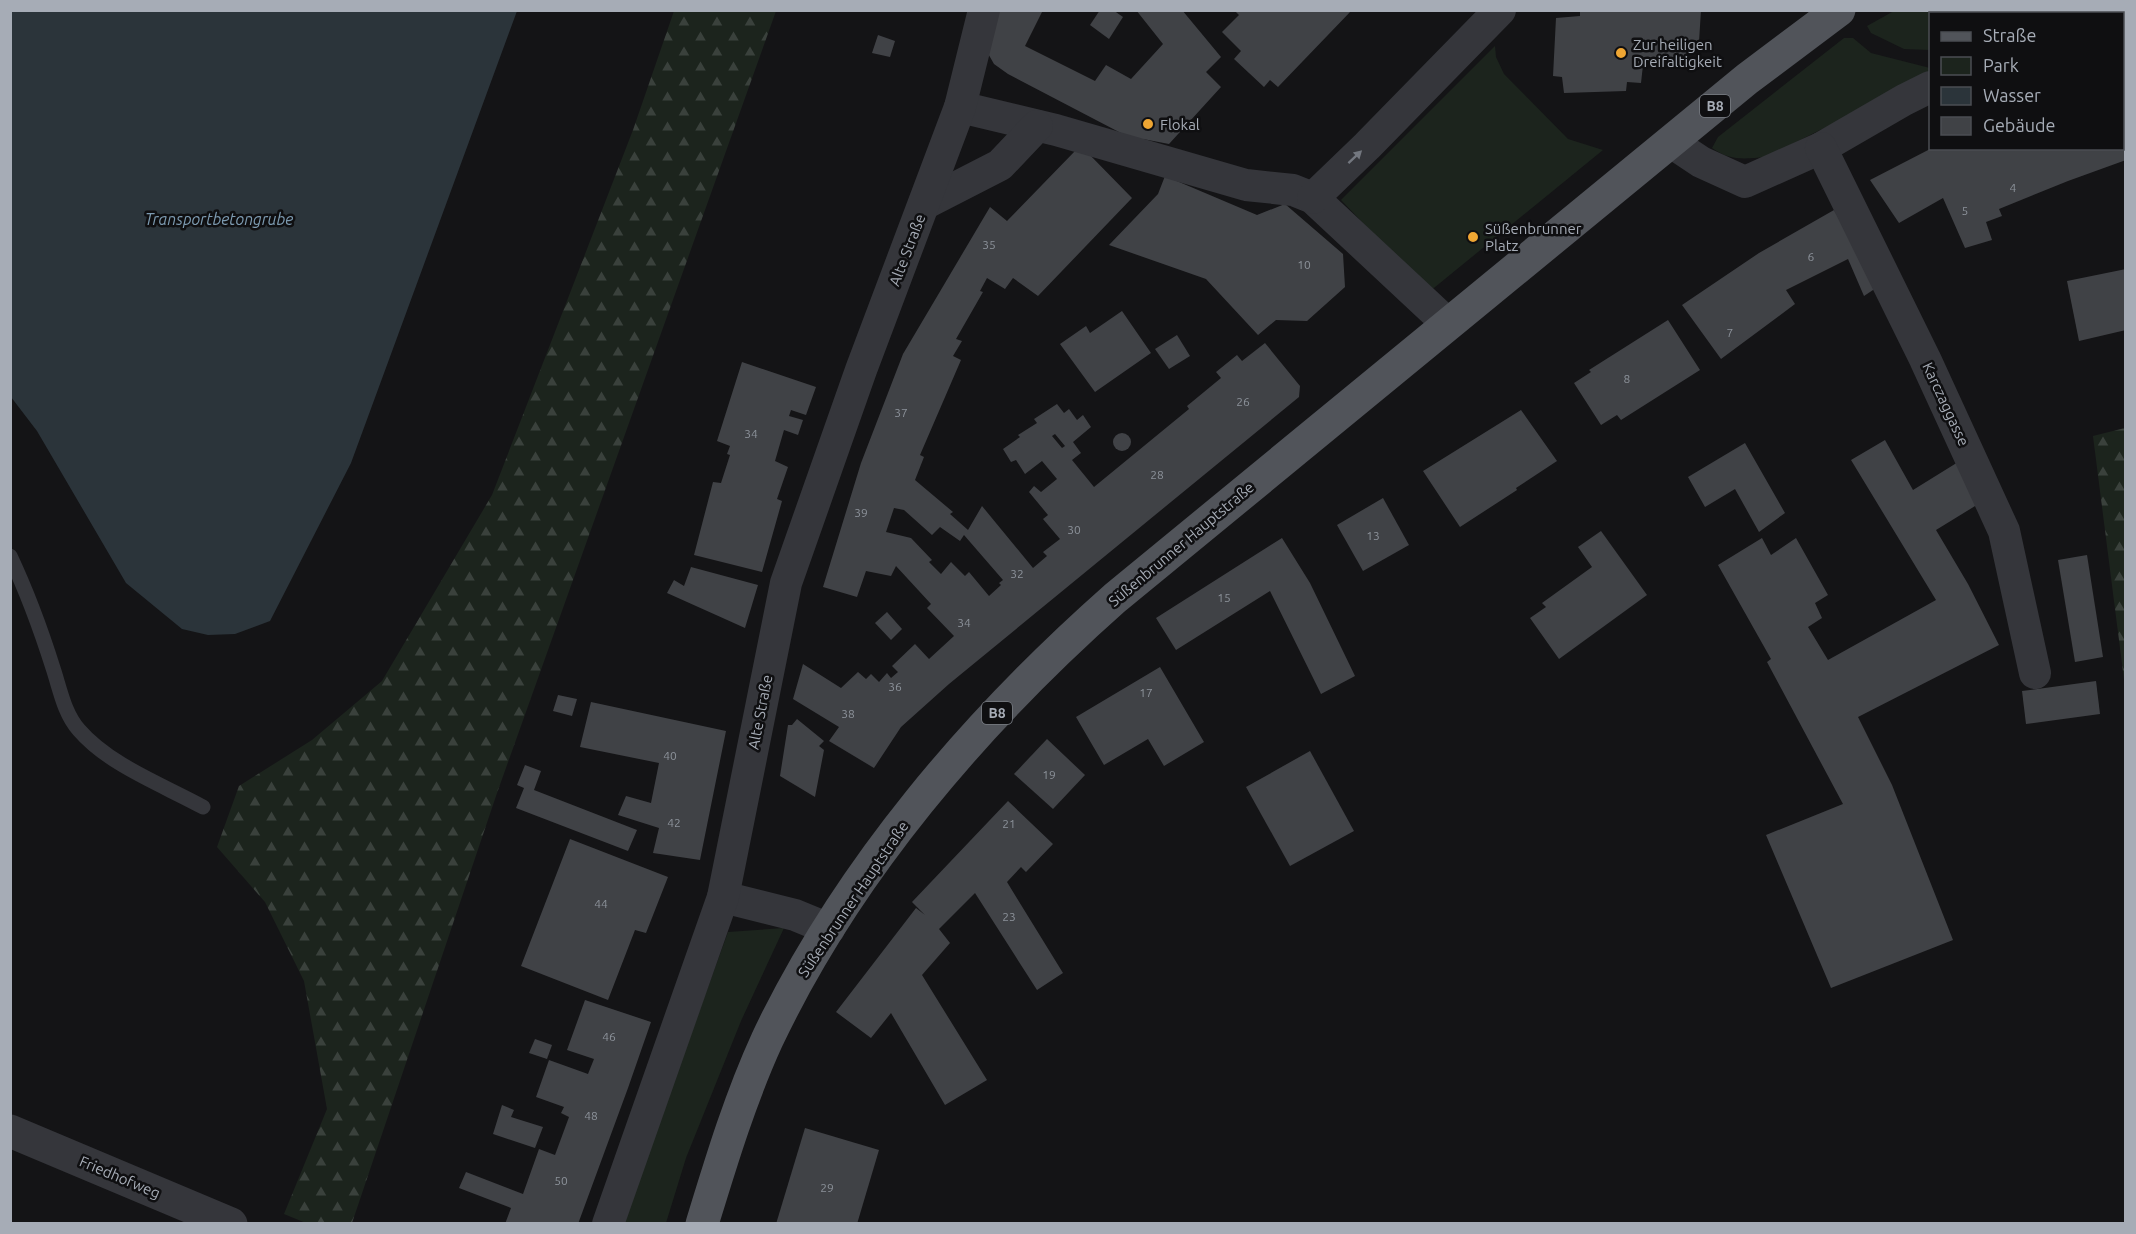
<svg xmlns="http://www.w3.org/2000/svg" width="2136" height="1234" font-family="Ubuntu,sans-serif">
  <defs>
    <pattern id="forest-firs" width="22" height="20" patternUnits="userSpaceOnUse" patternTransform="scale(1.5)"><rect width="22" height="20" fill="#1c241d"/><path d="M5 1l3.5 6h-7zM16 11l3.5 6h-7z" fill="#3a413c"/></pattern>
  </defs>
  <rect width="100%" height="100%" fill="#141416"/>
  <g fill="#1c241d">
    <polygon points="1894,11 2125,11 2125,25 2123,26 2122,14 1930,14 1930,50 1904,49 1871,33 1867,26"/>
    <path d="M 1844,38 L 1853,38 L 1871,53 L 1930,68 L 1930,75 L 1766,157 C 1744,159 1730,161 1712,148 L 1718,137 Z"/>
    <polygon points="1495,46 1496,57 1504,74 1568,139 1603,150 1429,292 1341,200"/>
    <polygon points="784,928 741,1021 686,1158 666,1223 622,1224 728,932"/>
  </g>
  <g fill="url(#forest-firs)">
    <polygon points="674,11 776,11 497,793 352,1223 306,1223 284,1214 327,1109 304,981 265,902 217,847 239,786 312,740 382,681 492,495 633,130"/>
    <polygon points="2125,428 2126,428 2125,687 2093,436"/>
  </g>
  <polygon fill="#2b343a" points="11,10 517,11 351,463 270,621 235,634 208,635 182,629 126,583 37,431 11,397"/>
  <g fill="#404246" fill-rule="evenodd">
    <polygon points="999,10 1043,10 1025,46 1095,81 1106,65 1131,79 1163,44 1136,10 1182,10 1221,57 1206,72 1221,87 1169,144 1143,139 1140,143 1008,74 994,64 986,50"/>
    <polygon points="1100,10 1113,10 1123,17 1109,39 1090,25"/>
    <polygon points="1234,10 1352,10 1278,87 1270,80 1264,87 1234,59 1241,51 1222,32 1239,15"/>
    <polygon points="1580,10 1701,10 1699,42 1676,65 1643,65 1641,83 1627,82 1626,91 1564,93 1562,77 1553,76 1556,18 1580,16"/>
    <polygon points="878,35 895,41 890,57 872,53"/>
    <polygon points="2126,69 2126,160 2068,181 1999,209 2002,216 1986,222 1992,240 1965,248 1943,198 1899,223 1870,180 1932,148 2122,148 2122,71"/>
    <path d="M 1075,151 L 1087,152 L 1132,198 L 1038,296 L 1013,278 L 1005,289 L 987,278 L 980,291 L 983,292 L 956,339 L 962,341 L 953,356 L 961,360 L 920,455 L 924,457 L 915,480 L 953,512 L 950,514 L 968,530 L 982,506 L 1033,568 L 1047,556 L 1043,552 L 1060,539 L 1043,519 L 1048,515 L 1029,492 L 1034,486 L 1041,492 L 1057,479 L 1042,461 L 1025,474 L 1016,460 L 1011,462 L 1003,449 L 1020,437 L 1018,435 L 1037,423 L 1034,419 L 1057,404 L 1064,413 L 1069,409 L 1077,420 L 1083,415 L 1091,427 L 1073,442 L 1081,453 L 1072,460 L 1094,487 L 1189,409 L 1187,406 L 1221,378 L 1216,372 L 1237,355 L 1242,361 L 1265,343 L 1300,386 L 1299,397 L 949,684 L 901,727 L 874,768 L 829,741 L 839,727 L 793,699 L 803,664 L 841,688 L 858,672 L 866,679 L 871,674 L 879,682 L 887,673 L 891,678 L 898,672 L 892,666 L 915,644 L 929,659 L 954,636 L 927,608 L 931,604 L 896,566 L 891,576 L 866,571 L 857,597 L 823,587 L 861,463 L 903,354 L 990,207 L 1007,221 ZM 1055,434 L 1065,446 L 1062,448 L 1052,436 ZM 894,508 L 904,510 L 932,535 L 940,527 L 960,541 L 964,535 L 1003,580 L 999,583 L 1001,585 L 989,596 L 969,572 L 965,576 L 951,562 L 941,574 L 929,562 L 932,560 L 911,538 L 886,532 Z"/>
    <polygon points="1165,176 1257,215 1285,204 1343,254 1345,287 1307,321 1276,320 1258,335 1206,279 1109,245 1158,194"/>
    <polygon points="1834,210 1879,286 1864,296 1848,259 1786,290 1795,304 1721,359 1682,305 1759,253"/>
    <polygon points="2126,269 2126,330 2079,341 2067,281"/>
    <polygon points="1122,311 1151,353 1095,392 1060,344 1086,326 1090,333"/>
    <polygon points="1668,320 1700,370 1621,420 1617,415 1601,425 1574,383 1591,372 1589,370"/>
    <polygon points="1177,335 1190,356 1169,369 1155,349"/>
    <polygon points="742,362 816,387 806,415 791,410 789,416 803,420 798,435 784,430 775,461 788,467 777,499 782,501 762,572 694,555 713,482 721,483 730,455 727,454 730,446 717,441"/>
    <polygon points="1521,410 1557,461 1516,488 1517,490 1460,527 1423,471"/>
    <circle cx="1122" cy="442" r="9"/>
    <polygon points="1885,440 1913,490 1963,459 1980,503 1936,530 1968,584 1999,645 1858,717 1892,785 1953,940 1831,988 1766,835 1843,804 1767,662 1771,659 1718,565 1762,538 1771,555 1796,538 1828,595 1815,603 1822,618 1808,627 1828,660 1936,600 1851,460"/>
    <polygon points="1745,443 1785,513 1759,532 1735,489 1705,507 1688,477"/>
    <polygon points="1383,498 1409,545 1363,571 1337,525"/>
    <polygon points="1601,531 1647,595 1559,659 1530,618 1546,607 1542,603 1592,567 1578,547"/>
    <polygon points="1282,538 1310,583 1355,676 1321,694 1270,591 1176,650 1156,618"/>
    <polygon points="2087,555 2103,657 2075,662 2058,560"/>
    <polygon points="691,567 758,585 745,628 667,593 674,580 684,586"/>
    <polygon points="887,612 902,629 891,640 875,623"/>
    <polygon points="1160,667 1204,742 1164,766 1148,739 1104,765 1076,717"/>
    <polygon points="2096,681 2100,714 2026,724 2022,691"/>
    <polygon points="558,695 577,699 572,716 553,711"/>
    <polygon points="591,702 726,731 700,860 653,853 659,828 618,815 626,796 651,803 659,763 580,747"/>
    <polygon points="797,719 824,741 819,746 824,750 815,797 780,776 788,725 792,725"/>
    <polygon points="1047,739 1085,775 1053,809 1014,774"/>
    <polygon points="1310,751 1354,831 1290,866 1246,787"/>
    <polygon points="525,765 541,771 534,790 637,830 628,851 516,808 524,788 517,785"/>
    <polygon points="1008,801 1053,844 1026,872 1021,867 1007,882 1063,973 1037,990 975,893 939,929 950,943 922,975 987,1080 945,1105 891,1013 871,1038 836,1012 916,908 925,915 912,902"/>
    <polygon points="570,839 668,877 646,933 635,930 608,1000 521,966"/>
    <polygon points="585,1000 651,1022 628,1088 578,1224 505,1224 511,1208 459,1188 466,1172 523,1194 539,1149 555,1155 569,1117 561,1113 564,1107 536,1097 549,1060 588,1074 594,1059 567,1050"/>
    <polygon points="535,1039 552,1045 547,1059 529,1053"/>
    <polygon points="502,1105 514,1110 511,1117 543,1127 535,1148 493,1134"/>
    <polygon points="805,1128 879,1150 857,1224 776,1224"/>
  </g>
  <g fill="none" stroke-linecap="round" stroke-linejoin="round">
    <path stroke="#35363b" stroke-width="15" d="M 10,556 C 27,592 41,630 53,668 C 60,689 64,713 79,730 C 109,765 163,785 203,807"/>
    <g stroke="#35363b" stroke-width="32">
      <polyline points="2122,30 2126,29"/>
      <polyline points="960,107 1056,130 1246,185 1293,190 1313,198 1448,324"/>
      <polyline points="1671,142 1701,162 1745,182 1821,148 1904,100 1930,87"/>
      <polyline points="1821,148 1925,359 2004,531 2035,673"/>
      <polyline points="1313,198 1367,146 1500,10"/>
      <polyline points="924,204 1000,165 1037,126"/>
      <polyline points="723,897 795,915 829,929"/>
      <polyline points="608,1224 723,897 786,583 861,370 960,107 984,10"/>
    </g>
    <polyline stroke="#35363b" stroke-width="33" points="10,1131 231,1224"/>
    <path stroke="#51545a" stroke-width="33" d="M 702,1224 C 721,1162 740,1099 767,1040 C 847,871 976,721 1115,598 L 1747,79 L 1839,10"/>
  </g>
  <defs><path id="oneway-solid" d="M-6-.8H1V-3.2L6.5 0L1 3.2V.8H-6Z" transform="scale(1.5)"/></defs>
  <use fill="#73777f" href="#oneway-solid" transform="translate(1355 157) rotate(-43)"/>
  <g fill="#efa633" stroke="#0f0f11" stroke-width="2">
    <circle cx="1621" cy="53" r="6"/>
    <circle cx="1148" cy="124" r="6"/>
    <circle cx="1473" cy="237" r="6"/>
  </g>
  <g text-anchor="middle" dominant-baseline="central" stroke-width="5" stroke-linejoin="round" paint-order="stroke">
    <g font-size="12" fill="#8c929a">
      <text x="2013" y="187">4</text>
      <text x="1965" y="210">5</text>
      <text x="989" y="244">35</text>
      <text x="1811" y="256">6</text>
      <text x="1304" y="264">10</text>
      <text x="1730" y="332">7</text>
      <text x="1627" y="378">8</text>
      <text x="1243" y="401">26</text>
      <text x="901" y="412">37</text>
      <text x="751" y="433">34</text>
      <text x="1157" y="474">28</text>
      <text x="861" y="512">39</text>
      <text x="1074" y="529">30</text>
      <text x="1373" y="535">13</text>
      <text x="1017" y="573">32</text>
      <text x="1224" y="597">15</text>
      <text x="964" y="622">34</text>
      <text x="895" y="686">36</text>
      <text x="1146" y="692">17</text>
      <text x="848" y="713">38</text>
      <text x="670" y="755">40</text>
      <text x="1049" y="774">19</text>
      <text x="674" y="822">42</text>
      <text x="1009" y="823">21</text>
      <text x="601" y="903">44</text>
      <text x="1009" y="916">23</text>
      <text x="609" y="1036">46</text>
      <text x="591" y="1115">48</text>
      <text x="561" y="1180">50</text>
      <text x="827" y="1187">29</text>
    </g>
    <g fill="#0f0f11" stroke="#797d84" stroke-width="1.5">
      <rect x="1700" y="95" width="30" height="22" rx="4.5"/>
      <rect x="982" y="702" width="30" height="22" rx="4.5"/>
    </g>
    <g font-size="14" font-weight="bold" fill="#a6acb6">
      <text x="1715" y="106">B8</text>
      <text x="997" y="713">B8</text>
    </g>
    <g font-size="15" fill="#a6acb6" stroke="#0f0f11" text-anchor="start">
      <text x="1633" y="44">Zur heiligen<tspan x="1633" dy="17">Dreifaltigkeit</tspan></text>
      <text x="1160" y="124">Flokal</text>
      <text x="1485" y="228">Süßenbrunner<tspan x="1485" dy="17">Platz</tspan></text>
    </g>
    <g font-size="15" fill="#a6acb6" stroke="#0f0f11">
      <text transform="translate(907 250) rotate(-69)">Alte Straße</text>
      <text transform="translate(1946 404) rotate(65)">Karczaggasse</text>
      <text transform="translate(1181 544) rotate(-40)">Süßenbrunner Hauptstraße</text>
      <text transform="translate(760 712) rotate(-79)">Alte Straße</text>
      <text transform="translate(853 899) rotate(-56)">Süßenbrunner Hauptstraße</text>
      <text transform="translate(120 1177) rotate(23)">Friedhofweg</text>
    </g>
    <g font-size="16" font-style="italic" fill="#7d9bb1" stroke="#0f0f11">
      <text x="219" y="219">Transportbetongrube</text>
    </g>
  </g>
  <rect width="2136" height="1234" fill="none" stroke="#a6acb6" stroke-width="24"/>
  <rect x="1929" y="12" width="195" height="138" fill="#0f0f11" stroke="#4b4e53" stroke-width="1.5"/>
  <rect x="1941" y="32" width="30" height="9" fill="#51545a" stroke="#4b4e53" stroke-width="1.5"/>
  <text x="1983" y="42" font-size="18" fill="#a6acb6">Straße</text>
  <rect x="1941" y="57" width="30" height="18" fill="#1c241d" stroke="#4b4e53" stroke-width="1.5"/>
  <text x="1983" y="72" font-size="18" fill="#a6acb6">Park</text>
  <rect x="1941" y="87" width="30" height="18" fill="#2b343a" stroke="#4b4e53" stroke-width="1.5"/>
  <text x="1983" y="102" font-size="18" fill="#a6acb6">Wasser</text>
  <rect x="1941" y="117" width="30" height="18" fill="#404246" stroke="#4b4e53" stroke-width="1.5"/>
  <text x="1983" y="132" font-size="18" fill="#a6acb6">Gebäude</text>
</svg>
